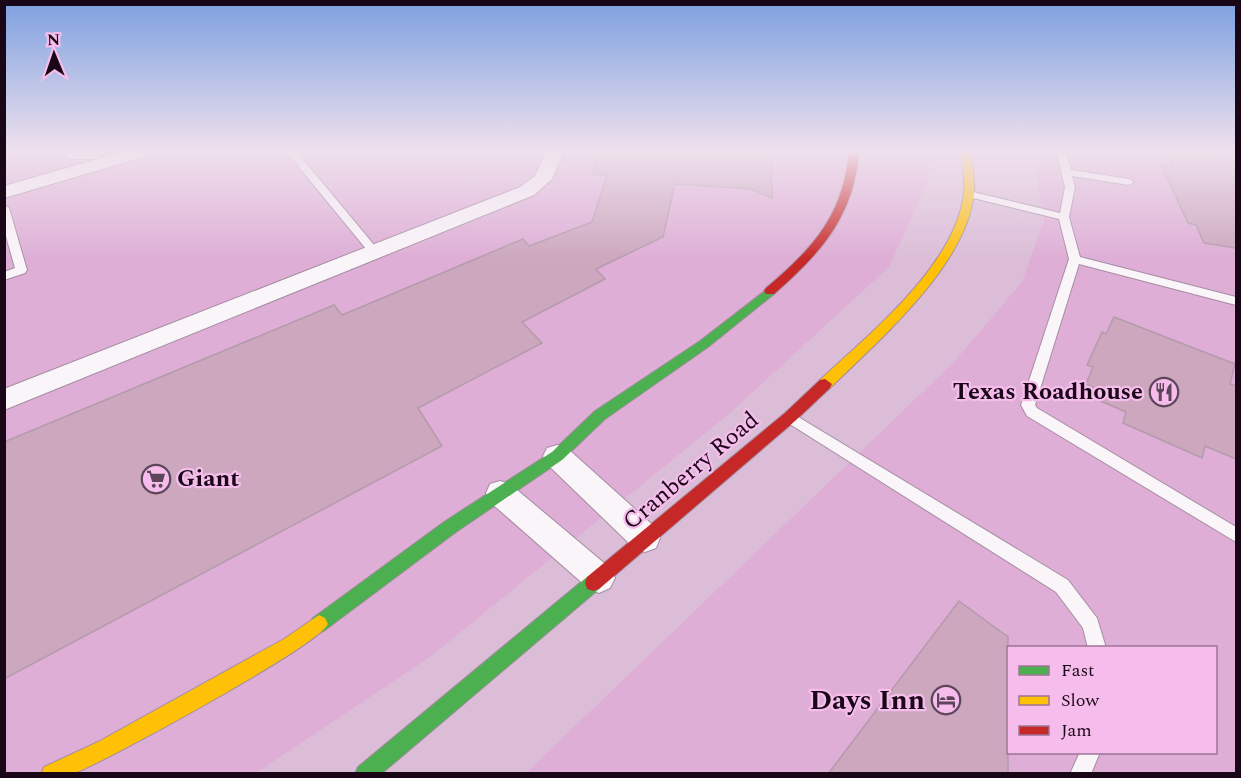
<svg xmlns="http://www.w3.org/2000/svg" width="1241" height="778" font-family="Spectral,serif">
  <rect width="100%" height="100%" fill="#dbbdd7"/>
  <g fill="#deaed6" fill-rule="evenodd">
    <polygon points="5,151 934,151 925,188 889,267 730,413 430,657 256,773 5,774"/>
    <path d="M 1033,151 L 1236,151 L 1236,773 L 525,774 L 954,362 L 1022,282 L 1044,220 ZM 1008,648 L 1216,648 L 1216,752 L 1008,752 Z"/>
  </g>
  <g fill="#cca7be" stroke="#b49bac" stroke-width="1.5">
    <polygon points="600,151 771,151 772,198 751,189 675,184 663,237 596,269 605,279 522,322 542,343 418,408 442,446 4,679 4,442 334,305 342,315 523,239 529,246 592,222 607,175 592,174"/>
    <polygon points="1166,151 1236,160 1236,248 1204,243 1196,225 1188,223 1161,164 1173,165"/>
    <polygon points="1114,317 1235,364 1230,384 1236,386 1236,459 1205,446 1202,458 1123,423 1126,412 1089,396 1093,387 1086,384 1093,367 1087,365 1102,332 1106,334"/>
    <polygon points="959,601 1008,637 1008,774 828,774"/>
  </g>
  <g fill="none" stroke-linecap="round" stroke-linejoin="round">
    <g stroke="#a58da1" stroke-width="2">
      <g id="lane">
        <polygon points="63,151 73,151 74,153 108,151 96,159 70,159 67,158"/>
        <polygon points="286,151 296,151 379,251 379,255 371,255"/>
        <polygon points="1056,151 1066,151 1071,170 1129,179 1134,182 1129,185 1072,176 1075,187 1069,217 1080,257 1236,297 1236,305 1079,264 1035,405 1037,408 1236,527 1236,542 1027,416 1021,405 1069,259 1059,219 965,196 964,194 969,191 1060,213 1065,187"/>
        <polygon points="4,205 9,208 27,270 25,273 4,280 4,272 15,268 4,229"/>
        <polygon points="790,412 1068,580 1097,618 1106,648 1088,648 1083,628 1056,592 785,421 783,417 785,413"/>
        <polygon points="1080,752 1100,752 1091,774 1070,774"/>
      </g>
    </g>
    <g stroke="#a58da1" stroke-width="2">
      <g id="street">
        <polygon points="125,151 153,151 150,155 4,198 4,186"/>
        <polygon points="546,151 564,151 552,179 534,195 4,410 4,389 520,187 535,176"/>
        <polygon points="557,445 567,448 656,528 660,538 656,548 645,552 634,548 547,464 543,456 547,448"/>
        <polygon points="500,481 510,484 610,568 615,578 610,588 599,593 588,588 490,502 486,493 490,484"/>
      </g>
    </g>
    <g stroke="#a58da1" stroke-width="2">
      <g id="fast">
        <polygon points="770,287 776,291 774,294 708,347 605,419 562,460 456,532 325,630 319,633 313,630 310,624 313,618 444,522 552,452 595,411 700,341"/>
        <polygon points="593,575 599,577 601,583 599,589 381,774 355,774 358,767 587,577"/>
      </g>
    </g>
    <g stroke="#a58da1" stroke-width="2">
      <g id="slow">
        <path d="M 961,151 L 971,151 C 972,164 975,179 974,192 C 968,264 879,340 830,388 L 820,388 L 818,384 L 820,380 C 871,332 955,266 964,193 C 965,179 962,164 961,151 Z"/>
        <path d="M 319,615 L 325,618 L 328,624 C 319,645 110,759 77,772 C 67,776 52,774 41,774 L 44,767 L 98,742 L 284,639 Z"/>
      </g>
    </g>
    <g stroke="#a58da1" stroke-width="2">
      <g id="jam">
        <path d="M 849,151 L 859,151 C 854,216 821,253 774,294 L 766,294 L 764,291 L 766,288 C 813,249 844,214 849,151 Z"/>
        <polygon points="825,379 832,384 830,388 795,421 599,589 593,591 587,589 585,583 587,577 785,413 820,380"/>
      </g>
    </g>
    <polyline stroke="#cac1c9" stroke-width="3" stroke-dasharray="4 2" stroke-linecap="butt" points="467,190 472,180"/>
    <use href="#lane" fill="#faf5f9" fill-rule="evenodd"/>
    <use href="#street" fill="#faf5f9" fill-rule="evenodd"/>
    <use href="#fast" fill="#4caf50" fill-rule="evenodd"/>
    <use href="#slow" fill="#ffc107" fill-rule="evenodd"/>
    <use href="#jam" fill="#c62828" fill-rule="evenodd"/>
  </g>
  <linearGradient id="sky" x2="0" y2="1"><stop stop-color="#7da0e0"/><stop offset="0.58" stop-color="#efe1ed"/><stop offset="1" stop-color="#efe1ed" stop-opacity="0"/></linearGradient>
  <rect width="1241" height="260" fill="url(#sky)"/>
  <defs>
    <g id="restaurant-ring" transform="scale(1.5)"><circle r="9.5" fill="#f6bdec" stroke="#5d465a" stroke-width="1.5"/><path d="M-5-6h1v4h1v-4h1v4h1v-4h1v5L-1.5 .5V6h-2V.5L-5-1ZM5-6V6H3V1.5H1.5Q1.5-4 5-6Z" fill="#5d465a"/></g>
    <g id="supermarket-ring" transform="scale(1.5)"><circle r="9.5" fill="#f6bdec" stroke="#5d465a" stroke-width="1.5"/><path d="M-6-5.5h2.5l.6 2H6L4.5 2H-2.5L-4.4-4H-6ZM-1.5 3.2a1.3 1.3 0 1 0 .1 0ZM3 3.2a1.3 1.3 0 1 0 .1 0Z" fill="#5d465a"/></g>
    <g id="hotel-ring" transform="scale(1.5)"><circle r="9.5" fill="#f6bdec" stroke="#5d465a" stroke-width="1.5"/><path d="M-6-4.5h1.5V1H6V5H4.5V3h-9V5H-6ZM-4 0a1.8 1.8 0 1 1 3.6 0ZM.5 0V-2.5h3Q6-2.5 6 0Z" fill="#5d465a"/></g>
  </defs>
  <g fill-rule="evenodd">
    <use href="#restaurant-ring" x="1164" y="392"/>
    <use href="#supermarket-ring" x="156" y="479"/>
    <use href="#hotel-ring" x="946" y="700"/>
  </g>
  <g text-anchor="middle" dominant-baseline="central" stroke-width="4.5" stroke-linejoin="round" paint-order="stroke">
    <g font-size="24" font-weight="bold" fill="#190617" stroke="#f6bdec" text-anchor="end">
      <text x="1143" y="392">Texas Roadhouse</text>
      <text x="177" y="479" text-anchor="start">Giant</text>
    </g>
    <g font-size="24" fill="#190617" stroke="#f6bdec">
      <text transform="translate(691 471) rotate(-40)">Cranberry Road</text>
    </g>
    <g font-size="28" font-weight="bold" fill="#190617" stroke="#f6bdec" text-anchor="end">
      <text x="925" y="700">Days Inn</text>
    </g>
  </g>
  <rect width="1241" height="778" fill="none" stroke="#190617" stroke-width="12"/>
  <rect x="1007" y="646" width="210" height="108" fill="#f6bdec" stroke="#9e7497" stroke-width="1.5"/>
  <rect x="1019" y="666" width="30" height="9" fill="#4caf50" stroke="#9e7497" stroke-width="1.5"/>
  <text x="1061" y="676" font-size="18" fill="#190617">Fast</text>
  <rect x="1019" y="696" width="30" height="9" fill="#ffc107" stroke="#9e7497" stroke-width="1.5"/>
  <text x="1061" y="706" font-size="18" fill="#190617">Slow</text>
  <rect x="1019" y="726" width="30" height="9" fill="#c62828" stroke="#9e7497" stroke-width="1.5"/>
  <text x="1061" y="736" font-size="18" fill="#190617">Jam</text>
  <g transform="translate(54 54) rotate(358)" stroke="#f6bdec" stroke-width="4.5" paint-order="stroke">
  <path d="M0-4.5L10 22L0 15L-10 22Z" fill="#190617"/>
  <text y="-9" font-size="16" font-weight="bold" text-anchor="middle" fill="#190617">N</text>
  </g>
</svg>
